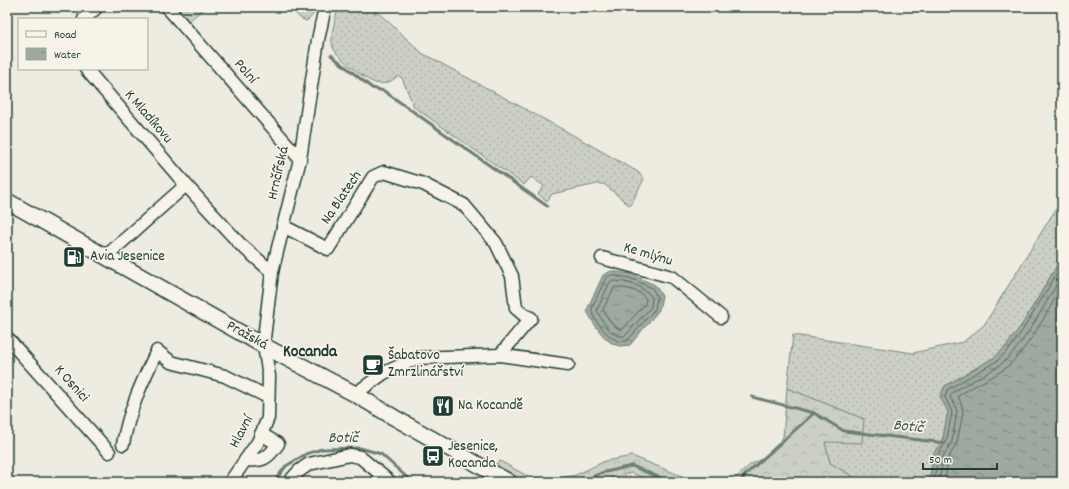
<svg xmlns="http://www.w3.org/2000/svg" width="1069" height="489" font-family="Dekko,sans-serif">
  <defs>
    <pattern id="grass-dots" width="8" height="8" patternUnits="userSpaceOnUse"><rect width="8" height="8" fill="#cccfc4"/><path d="M2 2h.1M6 6h.1" fill="none" stroke="#afb3a9" stroke-width="1.8" stroke-linecap="round"/></pattern>
    <pattern id="forest-crowns" width="20" height="18" patternUnits="userSpaceOnUse"><rect width="20" height="18" fill="#cccfc4"/><path d="M2 6a3 3 0 1 1 6 0M12 15a3 3 0 1 1 6 0" fill="none" stroke="#afb3a9"/></pattern>
    <pattern id="water-ripples" width="26" height="14" patternUnits="userSpaceOnUse"><rect width="26" height="14" fill="#9fa99f"/><path d="M2 4q2-2 4 0t4 0M15 11q2-2 4 0t4 0" fill="none" stroke="#818b82"/></pattern>
  </defs>
  <rect width="100%" height="100%" fill="#eeece1"/>
  <filter id="ink" filterUnits="userSpaceOnUse"><feTurbulence type="fractalNoise" baseFrequency=".025" numOctaves="2"/><feDisplacementMap in="SourceGraphic" scale="8" xChannelSelector="R" yChannelSelector="G"/><feConvolveMatrix kernelMatrix="1 2 1 2 8 2 1 2 1" color-interpolation-filters="sRGB"/></filter>
  <g filter="url(#ink)">
    <g fill="url(#grass-dots)" stroke="#76867c">
      <polygon points="170,7 206,7 185,24"/>
      <path d="M 289,7 L 316,7 C 314,13 312,18 306,21 L 300,18 Z"/>
      <path d="M 338,7 L 366,7 L 380,14 L 422,53 L 573,135 L 638,172 L 644,179 L 630,206 L 604,184 L 597,184 L 552,194 L 547,201 L 538,194 L 544,186 L 531,177 L 524,185 L 414,107 L 402,78 L 398,76 C 391,82 384,85 375,83 C 366,80 335,56 333,47 C 329,35 336,19 338,7 Z"/>
      <polygon points="1062,199 1062,256 1055,269 1023,323 1008,344 995,357 945,386 940,397 948,411 943,438 934,453 929,482 862,482 830,463 825,442 864,419 787,388 793,335 913,353 963,342 984,325"/>
    </g>
    <g fill="url(#forest-crowns)" stroke="#76867c">
      <polygon points="787,388 864,419 862,443 825,442 830,463 862,482 731,482 750,465 770,454 783,437"/>
      <polygon points="632,456 694,481 699,482 654,482 631,473 612,478 607,482 522,482 494,465 500,461 529,477 549,480 576,475 605,461"/>
    </g>
    <g fill="url(#water-ripples)" stroke="#6c7e74">
      <polygon points="1062,256 1062,482 929,482 934,453 943,438 948,411 940,397 945,386 995,357 1008,344 1023,323 1055,269"/>
      <path d="M 611,271 L 631,274 L 655,285 L 662,296 L 659,310 L 630,345 C 627,345 623,346 620,346 C 606,345 593,323 587,311 L 589,305 L 603,275 Z"/>
    </g>
    <g fill="none" stroke-linecap="round" stroke-linejoin="round">
      <g stroke="#52685f" stroke-width="1">
        <path d="M 612,275 L 630,278 L 652,288 L 657,297 L 655,309 L 627,341 C 624,341 621,342 618,341 C 608,337 590,318 592,307 L 606,278 Z"/>
        <path d="M 612,281 C 626,281 645,285 652,298 L 651,307 L 625,336 C 611,338 602,321 597,310 L 610,282 Z"/>
        <path d="M 615,287 C 625,288 641,290 646,299 L 645,304 L 622,330 C 613,327 608,319 603,310 Z"/>
        <polyline points="934,482 938,455 947,439 952,412 945,397 948,389 997,361 1011,347 1026,325 1062,265"/>
        <path d="M 939,482 L 943,457 L 952,441 L 957,412 L 956,407 L 950,397 L 952,393 C 967,382 985,376 1000,365 C 1023,348 1047,300 1062,275"/>
        <path d="M 945,482 L 948,459 L 957,442 L 963,413 L 962,406 L 958,396 C 972,386 989,380 1003,370 C 1025,355 1048,310 1062,287"/>
      </g>
      <g stroke="#6c7e74" stroke-width="3">
        <polyline points="331,55 372,88 384,91 547,206"/>
        <polyline points="752,397 814,413"/>
        <polyline points="274,482 286,466 306,454 322,449 360,448 381,454 412,482"/>
        <polyline points="581,482 601,473 632,466 670,482"/>
        <polyline points="740,482 746,474 814,413 844,431 945,443"/>
      </g>
      <g stroke="#1f3d34" stroke-width="15">
        <g id="minor">
          <polyline points="167,7 300,159"/>
          <polyline points="84,19 97,7"/>
          <polyline points="86,69 186,185 240,244 272,272"/>
          <polyline points="283,226 328,249 373,177 384,172 423,184 464,205 496,243 512,276 516,308 524,315 531,318 500,355"/>
          <polyline points="105,257 186,185"/>
          <polyline points="602,258 672,277 721,317"/>
          <polyline points="7,338 109,452"/>
          <polyline points="355,394 384,373 417,358 500,355 568,365"/>
          <path d="M 123,444 C 129,410 142,382 157,351 L 171,362 L 225,376 L 268,397"/>
          <path d="M 246,460 C 263,462 268,458 278,444 L 261,434"/>
          <polyline points="230,482 258,442 268,418 269,376 264,346 264,338 272,272 300,159 318,40 325,7"/>
          <polyline points="289,482 299,471 309,464 350,455 360,457 390,482"/>
        </g>
      </g>
      <g stroke="#1f3d34" stroke-width="18">
        <polyline id="major" points="7,201 264,346 355,394 395,418 509,482"/>
      </g>
      <use href="#minor" stroke="#f7f3e8" stroke-width="12"/>
      <use href="#major" stroke="#f7f3e8" stroke-width="15"/>
    </g>
  </g>
  <defs>
    <g id="fuel-square" transform="scale(1.15)"><rect x="-9" y="-9" width="18" height="18" rx="4" fill="#1f3d34" stroke="#f7f3e8"/><path d="M-5.5-6h7V0h2V4h1.3V-2.5L3-4.5l.8-.8L6-3V5H2.5V1h-1V6h-7ZM-4.2-4.7v3.2H.2V-4.7Z" fill="#fff"/></g>
    <g id="cafe-square" transform="scale(1.15)"><rect x="-9" y="-9" width="18" height="18" rx="4" fill="#1f3d34" stroke="#f7f3e8"/><path d="M-5.5-4.5H6V0H3Q3 3.5 0 3.5H-2.5Q-5.5 3.5-5.5 0ZM3-3.2v2h1.7v-2ZM-6 4.5H4V6H-6Z" fill="#fff"/></g>
    <g id="restaurant-square" transform="scale(1.15)"><rect x="-9" y="-9" width="18" height="18" rx="4" fill="#1f3d34" stroke="#f7f3e8"/><path d="M-5-6h1v4h1v-4h1v4h1v-4h1v5L-1.5 .5V6h-2V.5L-5-1ZM5-6V6H3V1.5H1.5Q1.5-4 5-6Z" fill="#fff"/></g>
    <g id="bus-square" transform="scale(1.15)"><rect x="-9" y="-9" width="18" height="18" rx="4" fill="#1f3d34" stroke="#f7f3e8"/><path d="M-5-6H5V4H4V6H2V4H-2V6H-4V4H-5ZM-3.5-4V0h7V-4ZM-3.5 1.2v1.5H-2V1.2ZM2 1.2v1.5H3.5V1.2Z" fill="#fff"/></g>
  </defs>
  <g fill-rule="evenodd">
    <use href="#fuel-square" x="74" y="257"/>
    <use href="#cafe-square" x="373" y="365"/>
    <use href="#restaurant-square" x="443" y="406"/>
    <use href="#bus-square" x="433" y="456"/>
  </g>
  <g text-anchor="middle" dominant-baseline="central" stroke-width="3.5" stroke-linejoin="round" paint-order="stroke">
    <g font-size="15" fill="#1f3d34" stroke="#f7f3e8">
      <text transform="translate(245 72) rotate(49)">Polní</text>
      <text transform="translate(148 117) rotate(49)">K Mladíkovu</text>
      <text transform="translate(279 173) rotate(-77)">Hrnčířská</text>
      <text transform="translate(342 198) rotate(-56)">Na Blatech</text>
      <text transform="translate(648 255) rotate(17)">Ke mlýnu</text>
      <text transform="translate(247 336) rotate(29)">Pražská</text>
      <text transform="translate(71 384) rotate(48)">K Osnici</text>
      <text transform="translate(242 432) rotate(-62)">Hlavní</text>
    </g>
    <g font-size="15" fill="#1f3d34" stroke="#f7f3e8" text-anchor="start">
      <text x="90" y="257">Avia Jesenice</text>
      <text x="388" y="356">Šabatovo<tspan x="388" dy="17">Zmrzlinářství</tspan></text>
      <text x="458" y="406">Na Kocandě</text>
      <text x="448" y="447">Jesenice,<tspan x="448" dy="17">Kocanda</tspan></text>
    </g>
    <g font-size="16" font-style="italic" fill="#3f584f" stroke="#f7f3e8">
      <text transform="translate(908 427) rotate(6)">Botič</text>
      <text x="343" y="438">Botič</text>
    </g>
    <g font-size="17" font-weight="bold" fill="#1f3d34" stroke="#f7f3e8">
      <text x="310" y="353">Kocanda</text>
    </g>
  </g>
  <rect width="1069" height="489" fill="none" stroke="#f7f3e8" stroke-width="24"/>
  <rect x="12" y="12" width="1045" height="465" fill="none" stroke="#1f3d34" stroke-width="1.5" filter="url(#ink)"/>
  <rect x="18" y="18" width="130" height="52" fill="#f7f3e8" stroke="#a1aaa0"/>
  <rect x="26" y="31" width="20" height="6" fill="#f7f3e8" stroke="#a1aaa0"/>
  <text x="54" y="38" font-size="12" fill="#1f3d34">Road</text>
  <rect x="26" y="48" width="20" height="12" fill="url(#water-ripples)" stroke="#a1aaa0"/>
  <text x="54" y="58" font-size="12" fill="#1f3d34">Water</text>
  <path d="M923 463v6h74v-6" fill="none" stroke="#1f3d34" stroke-width="2"/>
  <text x="929" y="463" font-size="12" fill="#1f3d34" stroke="#f7f3e8" stroke-width="3" paint-order="stroke">50 m</text>
</svg>
